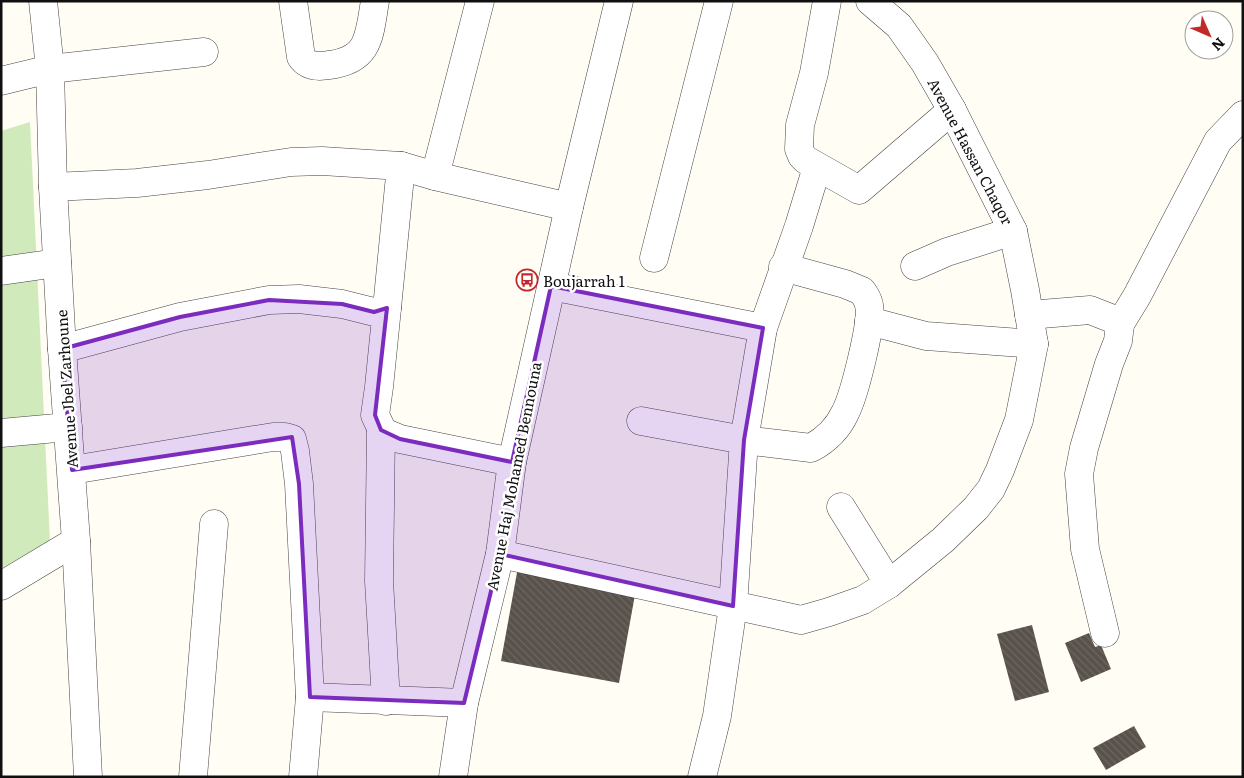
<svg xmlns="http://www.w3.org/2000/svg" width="1244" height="778" font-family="Literata,serif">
  <defs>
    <pattern id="building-back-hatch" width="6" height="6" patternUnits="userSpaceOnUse" patternTransform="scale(1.25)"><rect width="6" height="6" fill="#59524c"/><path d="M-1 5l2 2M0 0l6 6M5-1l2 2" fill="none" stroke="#6c6661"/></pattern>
  </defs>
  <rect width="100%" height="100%" fill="#fffdf4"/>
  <polygon fill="#d1eabc" points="30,122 50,542 1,569 1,131"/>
  <g fill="url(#building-back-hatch)">
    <polygon points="518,567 636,589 619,683 501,661"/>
    <polygon points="1032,625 1049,692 1015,701 997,634"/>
    <polygon points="1089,633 1095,647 1101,645 1111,669 1081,682 1065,643"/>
    <polygon points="1134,726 1146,747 1106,770 1093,748"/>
  </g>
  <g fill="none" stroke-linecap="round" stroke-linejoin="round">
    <g stroke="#434343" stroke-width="29">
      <g id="minor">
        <polyline points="43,1 50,69 53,187 62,349 76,541 88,777"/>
        <path d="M 293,1 L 301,57 C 308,67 318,67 329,65 C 370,60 369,36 375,1"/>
        <polyline points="827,1 814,73 800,125 799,149 802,156 806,160 859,190 952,110"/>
        <polyline points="1,81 50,69 204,52"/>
        <polyline points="435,176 480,1"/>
        <polyline points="53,187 137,183 208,175 291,162 322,161 401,166 435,176 569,207"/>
        <polyline points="654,258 719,1"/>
        <polyline points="915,266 947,252 1013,231"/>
        <polyline points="1,271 57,263"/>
        <polyline points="551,286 763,328"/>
        <polyline points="387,308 401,166"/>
        <polyline points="1029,315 1090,310 1113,319 1120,324 1118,341 1109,364 1084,448 1079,474 1085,549 1105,633"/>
        <polyline points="869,321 926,336 1034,344"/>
        <polyline points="1120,324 1137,296 1218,141 1243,115"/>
        <polyline points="62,349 180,317 269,300 299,299 342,304 374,312 387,308 379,387 375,415 383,432 400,439 512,462"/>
        <path d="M 641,421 L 744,440 L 811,448 C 826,440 838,428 845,413 C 854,396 873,322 869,305 C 868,300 865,295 862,291 L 845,284 L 783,267"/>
        <polyline points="381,430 379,581 386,701"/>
        <polyline points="1,433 68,427"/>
        <polyline points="72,470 273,437 285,437 292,439 295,451 299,484 310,697 303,777"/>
        <polyline points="841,507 889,584"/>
        <polyline points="500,554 801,620 829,612 863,600 889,584 943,540 976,508 991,489 1000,470 1019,420 1034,344 1025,290 1013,231 952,110 925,63 899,26 870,1"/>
        <polyline points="1,586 76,541"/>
        <polyline points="310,697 464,703"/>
        <polyline points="193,777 214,524"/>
        <polyline points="453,777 464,703 500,554 512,462 569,207 619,1"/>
        <polyline points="702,777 717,716 733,606 744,440 763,328 799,226 817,167"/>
      </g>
    </g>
    <use href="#minor" stroke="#fff" stroke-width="28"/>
  </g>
  <path fill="#7b2cbf" fill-opacity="0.2" stroke="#7b2cbf" stroke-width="4" stroke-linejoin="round" d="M 551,286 L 763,328 L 744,440 L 733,606 L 500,554 L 464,703 L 310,697 L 299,484 L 292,437 L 72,470 L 62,349 L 180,317 L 269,300 L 342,304 L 374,312 L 387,308 L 375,415 L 381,430 L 400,439 L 512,462 Z"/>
  <defs>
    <g id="bus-ring" transform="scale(1.125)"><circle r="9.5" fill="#fff" stroke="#c12a28" stroke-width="1.5"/><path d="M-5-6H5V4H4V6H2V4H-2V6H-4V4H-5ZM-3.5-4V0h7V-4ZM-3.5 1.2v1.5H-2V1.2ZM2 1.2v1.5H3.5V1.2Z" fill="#c12a28"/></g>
  </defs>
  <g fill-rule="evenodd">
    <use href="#bus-ring" x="527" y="280"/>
  </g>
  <g text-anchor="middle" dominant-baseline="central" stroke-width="5" stroke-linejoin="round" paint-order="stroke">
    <g font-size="15" fill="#101010" stroke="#fff">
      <text transform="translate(971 151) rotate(62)">Avenue Hassan Chaqor</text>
      <text transform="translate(66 389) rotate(-94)">Avenue Jbel Zarhoune</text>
      <text transform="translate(513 476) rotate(-79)">Avenue Haj Mohamed Bennouna</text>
    </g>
    <g font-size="15" fill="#101010" stroke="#fff" text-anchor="start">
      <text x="543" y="280">Boujarrah 1</text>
    </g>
  </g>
  <rect width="1244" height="778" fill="none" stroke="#101010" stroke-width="5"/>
  <g transform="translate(1209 35) rotate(135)"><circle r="24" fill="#ffffff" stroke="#9f9f9f"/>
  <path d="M0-4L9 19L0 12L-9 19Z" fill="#c12a28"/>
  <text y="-8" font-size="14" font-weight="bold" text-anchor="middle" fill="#101010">N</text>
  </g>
</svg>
